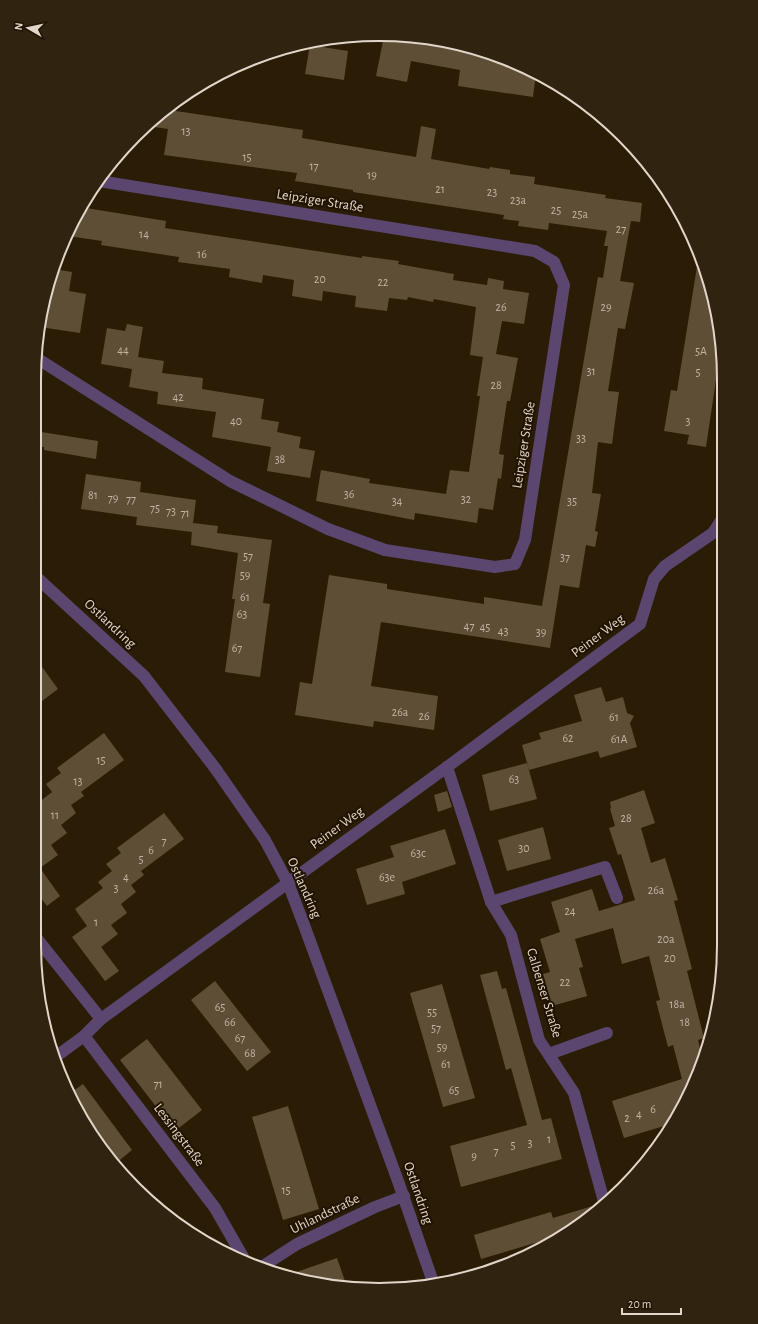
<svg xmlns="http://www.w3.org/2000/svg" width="758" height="1324" font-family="'Alegreya Sans',sans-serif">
  <rect width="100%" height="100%" fill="#2b1c05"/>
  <g fill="#5f4e36">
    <polygon points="384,36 424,37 490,52 536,73 533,97 458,86 460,70 411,61 407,82 376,76"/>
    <polygon points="310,45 348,51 344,80 305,74"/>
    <polygon points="177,100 176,111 303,130 302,138 416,157 421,126 436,129 431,159 489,169 490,167 510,170 510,174 535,177 534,184 606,195 605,198 642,203 640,222 631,221 620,281 634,283 625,329 618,328 608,391 619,392 612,444 598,442 592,493 601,494 595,531 598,532 595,547 586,545 579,588 560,585 550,648 381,622 371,686 438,696 434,730 374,721 373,727 295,715 300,682 312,684 329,575 387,584 387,589 484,604 484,597 542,606 598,277 603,278 608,246 604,246 607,231 549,223 548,230 518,226 519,221 503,219 504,215 353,192 353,190 295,181 297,173 164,155 168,129 147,126 169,105"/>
    <polygon points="80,207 166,221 165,228 362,258 362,256 399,261 398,264 454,274 453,280 487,285 488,278 504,281 503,289 529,293 524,324 502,321 496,354 518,358 510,401 507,401 499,454 504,455 501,479 498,478 493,510 479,508 477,523 415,513 414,520 316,501 321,470 370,479 369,483 446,494 450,470 469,472 480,396 477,396 483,357 470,355 476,307 434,299 433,302 408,297 407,300 389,298 387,311 355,307 356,296 323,291 322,301 292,296 294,280 263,275 262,283 229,277 230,269 178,262 179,257 101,245 102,241 68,236"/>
    <polygon points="699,254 706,268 721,334 721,346 706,447 687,444 689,435 664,431 671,390 677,391"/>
    <polygon points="54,269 72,272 69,291 86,294 80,333 40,327 46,289"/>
    <polygon points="127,324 143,327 138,357 164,361 162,373 203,378 202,389 264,399 261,419 279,422 277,432 301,437 299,448 315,451 310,478 267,471 271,447 212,437 216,412 157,404 158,392 129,387 132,369 101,364 107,328 125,331"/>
    <polygon points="35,431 98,441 96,459 44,450 44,447 35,446"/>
    <polygon points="86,474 141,482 140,492 196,500 193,523 218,526 217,533 272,540 263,603 270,604 260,677 225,672 235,599 232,599 238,553 191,545 192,530 192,532 136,525 137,517 81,509"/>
    <polygon points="34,656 58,689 34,707"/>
    <polygon points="601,687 606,702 623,697 627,713 634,716 630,723 637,747 600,758 598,751 529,770 522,745 541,739 539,733 582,721 574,695"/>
    <polygon points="104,733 124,760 81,792 84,796 71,805 76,813 61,825 67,833 51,845 58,855 40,868 60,896 47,906 34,889 34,815 42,809 38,803 52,792 46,784 61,773 57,768"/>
    <polygon points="527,763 537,799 490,811 482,775"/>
    <polygon points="644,790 655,823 641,828 651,863 665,858 678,900 674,901 692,969 687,971 704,1038 698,1040 703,1061 678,1118 674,1123 624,1138 612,1101 682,1079 673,1045 668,1047 656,1001 660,1000 649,956 622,964 613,928 575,939 583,967 579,968 587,996 552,1006 543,974 550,972 540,939 560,932 551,902 592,889 599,911 635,900 621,854 618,855 609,828 615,826 610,809 611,808 610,802"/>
    <polygon points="447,791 452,807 438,812 434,795"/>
    <polygon points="164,813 184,839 141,871 144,875 131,885 136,892 121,904 127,913 111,925 118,934 101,947 119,971 105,981 72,937 87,926 75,909 103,888 98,882 112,871 106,864 121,853 117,848"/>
    <polygon points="543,827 551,859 507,871 498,840"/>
    <polygon points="445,829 456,864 402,882 405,894 367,905 356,869 394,857 390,846"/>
    <polygon points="497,971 502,989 506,988 542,1120 551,1118 562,1159 461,1187 450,1146 527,1125 511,1068 506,1070 480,975"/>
    <polygon points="215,981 271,1052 247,1071 191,1000"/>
    <polygon points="442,984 475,1098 443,1107 410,993"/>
    <polygon points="147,1039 202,1110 175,1131 120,1060"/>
    <polygon points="83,1084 132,1150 115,1164 105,1155 72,1092"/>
    <polygon points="288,1106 319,1209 283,1220 252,1117"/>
    <polygon points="596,1205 598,1210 552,1238 481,1259 474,1235 551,1212 553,1218"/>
    <polygon points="337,1258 346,1284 285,1276"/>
  </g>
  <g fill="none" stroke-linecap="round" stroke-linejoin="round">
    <g stroke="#5a466e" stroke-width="12">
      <polyline points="35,357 230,481 328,529 385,550 495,567 515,564 525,540 564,285 554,262 535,251 99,181"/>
      <polyline points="34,575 144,676 215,768 265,840 288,883 304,925 398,1181 433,1282"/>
      <polyline points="447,767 491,902 511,935 539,1040 574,1093 605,1205"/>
      <polyline points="491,902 605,867 617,898"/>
      <polyline points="34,935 101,1019"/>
      <polyline points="84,1036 215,1208 243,1257"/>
      <polyline points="549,1054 607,1033"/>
      <polyline points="54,1058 84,1036 101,1019 447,767 640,624 654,579 665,566 713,533 722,519"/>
      <polyline points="263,1266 297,1244 375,1207 404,1196"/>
    </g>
  </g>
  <g text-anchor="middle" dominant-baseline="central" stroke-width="4" stroke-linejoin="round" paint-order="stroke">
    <g font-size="12" fill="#c0b4a4">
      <text x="186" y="131">13</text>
      <text x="247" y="157">15</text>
      <text x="314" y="166">17</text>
      <text x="372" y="175">19</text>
      <text x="440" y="189">21</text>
      <text x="492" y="192">23</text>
      <text x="518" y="200">23a</text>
      <text x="556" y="210">25</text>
      <text x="580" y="214">25a</text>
      <text x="621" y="229">27</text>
      <text x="144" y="234">14</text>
      <text x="202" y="254">16</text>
      <text x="320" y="279">20</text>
      <text x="383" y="282">22</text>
      <text x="501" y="307">26</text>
      <text x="606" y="307">29</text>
      <text x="123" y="350">44</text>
      <text x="701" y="351">5A</text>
      <text x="591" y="371">31</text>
      <text x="698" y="372">5</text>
      <text x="496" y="385">28</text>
      <text x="178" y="397">42</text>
      <text x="236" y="421">40</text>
      <text x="688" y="421">3</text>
      <text x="581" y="438">33</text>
      <text x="280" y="459">38</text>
      <text x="349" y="494">36</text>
      <text x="93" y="495">81</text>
      <text x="113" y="498">79</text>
      <text x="131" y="499">77</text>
      <text x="466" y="499">32</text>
      <text x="397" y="501">34</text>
      <text x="572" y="501">35</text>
      <text x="155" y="508">75</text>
      <text x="171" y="511">73</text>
      <text x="185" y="513">71</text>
      <text x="248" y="556">57</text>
      <text x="565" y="557">37</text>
      <text x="245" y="575">59</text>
      <text x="245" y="597">61</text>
      <text x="242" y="614">63</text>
      <text x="469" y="626">47</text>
      <text x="485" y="627">45</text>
      <text x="503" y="631">43</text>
      <text x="541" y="632">39</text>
      <text x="237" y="648">67</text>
      <text x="400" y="712">26a</text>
      <text x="424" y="716">26</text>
      <text x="614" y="717">61</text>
      <text x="568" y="738">62</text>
      <text x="619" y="739">61A</text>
      <text x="101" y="760">15</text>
      <text x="514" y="779">63</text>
      <text x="78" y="781">13</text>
      <text x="55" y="815">11</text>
      <text x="626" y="818">28</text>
      <text x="164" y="841">7</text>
      <text x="524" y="848">30</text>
      <text x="151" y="850">6</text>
      <text x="418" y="853">63c</text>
      <text x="141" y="859">5</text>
      <text x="126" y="877">4</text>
      <text x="387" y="877">63e</text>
      <text x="116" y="888">3</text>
      <text x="656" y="890">26a</text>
      <text x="570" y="911">24</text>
      <text x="96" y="922">1</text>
      <text x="666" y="939">20a</text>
      <text x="670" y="958">20</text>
      <text x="565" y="982">22</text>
      <text x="677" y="1004">18a</text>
      <text x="220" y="1007">65</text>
      <text x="432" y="1012">55</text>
      <text x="230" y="1022">66</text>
      <text x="685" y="1022">18</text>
      <text x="436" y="1028">57</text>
      <text x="240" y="1038">67</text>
      <text x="442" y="1047">59</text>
      <text x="250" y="1053">68</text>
      <text x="446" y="1064">61</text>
      <text x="158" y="1084">71</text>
      <text x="454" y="1090">65</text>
      <text x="653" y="1109">6</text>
      <text x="639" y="1114">4</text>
      <text x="627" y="1118">2</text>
      <text x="549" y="1139">1</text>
      <text x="530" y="1143">3</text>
      <text x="513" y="1145">5</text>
      <text x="496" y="1151">7</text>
      <text x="474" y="1156">9</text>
      <text x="286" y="1190">15</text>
    </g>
    <g font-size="14" fill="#e1d6c9" stroke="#211300">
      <text transform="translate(320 201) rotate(9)">Leipziger Straße</text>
      <text transform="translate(524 445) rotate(-81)">Leipziger Straße</text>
      <text transform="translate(110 624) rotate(43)">Ostlandring</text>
      <text transform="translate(598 636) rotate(-37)">Peiner Weg</text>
      <text transform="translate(337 828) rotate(-36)">Peiner Weg</text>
      <text transform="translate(304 888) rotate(66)">Ostlandring</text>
      <text transform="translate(544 993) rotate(73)">Calbenser Straße</text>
      <text transform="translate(179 1135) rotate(53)">Lessingstraße</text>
      <text transform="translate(418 1193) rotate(71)">Ostlandring</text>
      <text transform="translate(325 1214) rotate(-26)">Uhlandstraße</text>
    </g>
  </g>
  <path d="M0 0H758V1324H0ZM379 41H379A338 338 0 0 1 717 379V945A338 338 0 0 1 379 1283H379A338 338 0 0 1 41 945V379A338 338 0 0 1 379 41Z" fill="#302310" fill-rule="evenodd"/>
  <path fill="none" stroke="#e1d6c9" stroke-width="2" d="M379 41H379A338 338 0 0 1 717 379V945A338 338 0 0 1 379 1283H379A338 338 0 0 1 41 945V379A338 338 0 0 1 379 41Z"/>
  <g transform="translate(28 28) rotate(279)" stroke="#211300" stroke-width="3" paint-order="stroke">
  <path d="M0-3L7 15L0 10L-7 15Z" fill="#e1d6c9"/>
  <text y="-6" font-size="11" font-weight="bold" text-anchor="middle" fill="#e1d6c9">N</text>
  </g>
  <path d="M622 1308v6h59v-6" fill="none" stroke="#e1d6c9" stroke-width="2"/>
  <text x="628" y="1308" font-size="12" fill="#e1d6c9" stroke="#211300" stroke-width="3" paint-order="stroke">20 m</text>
</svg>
